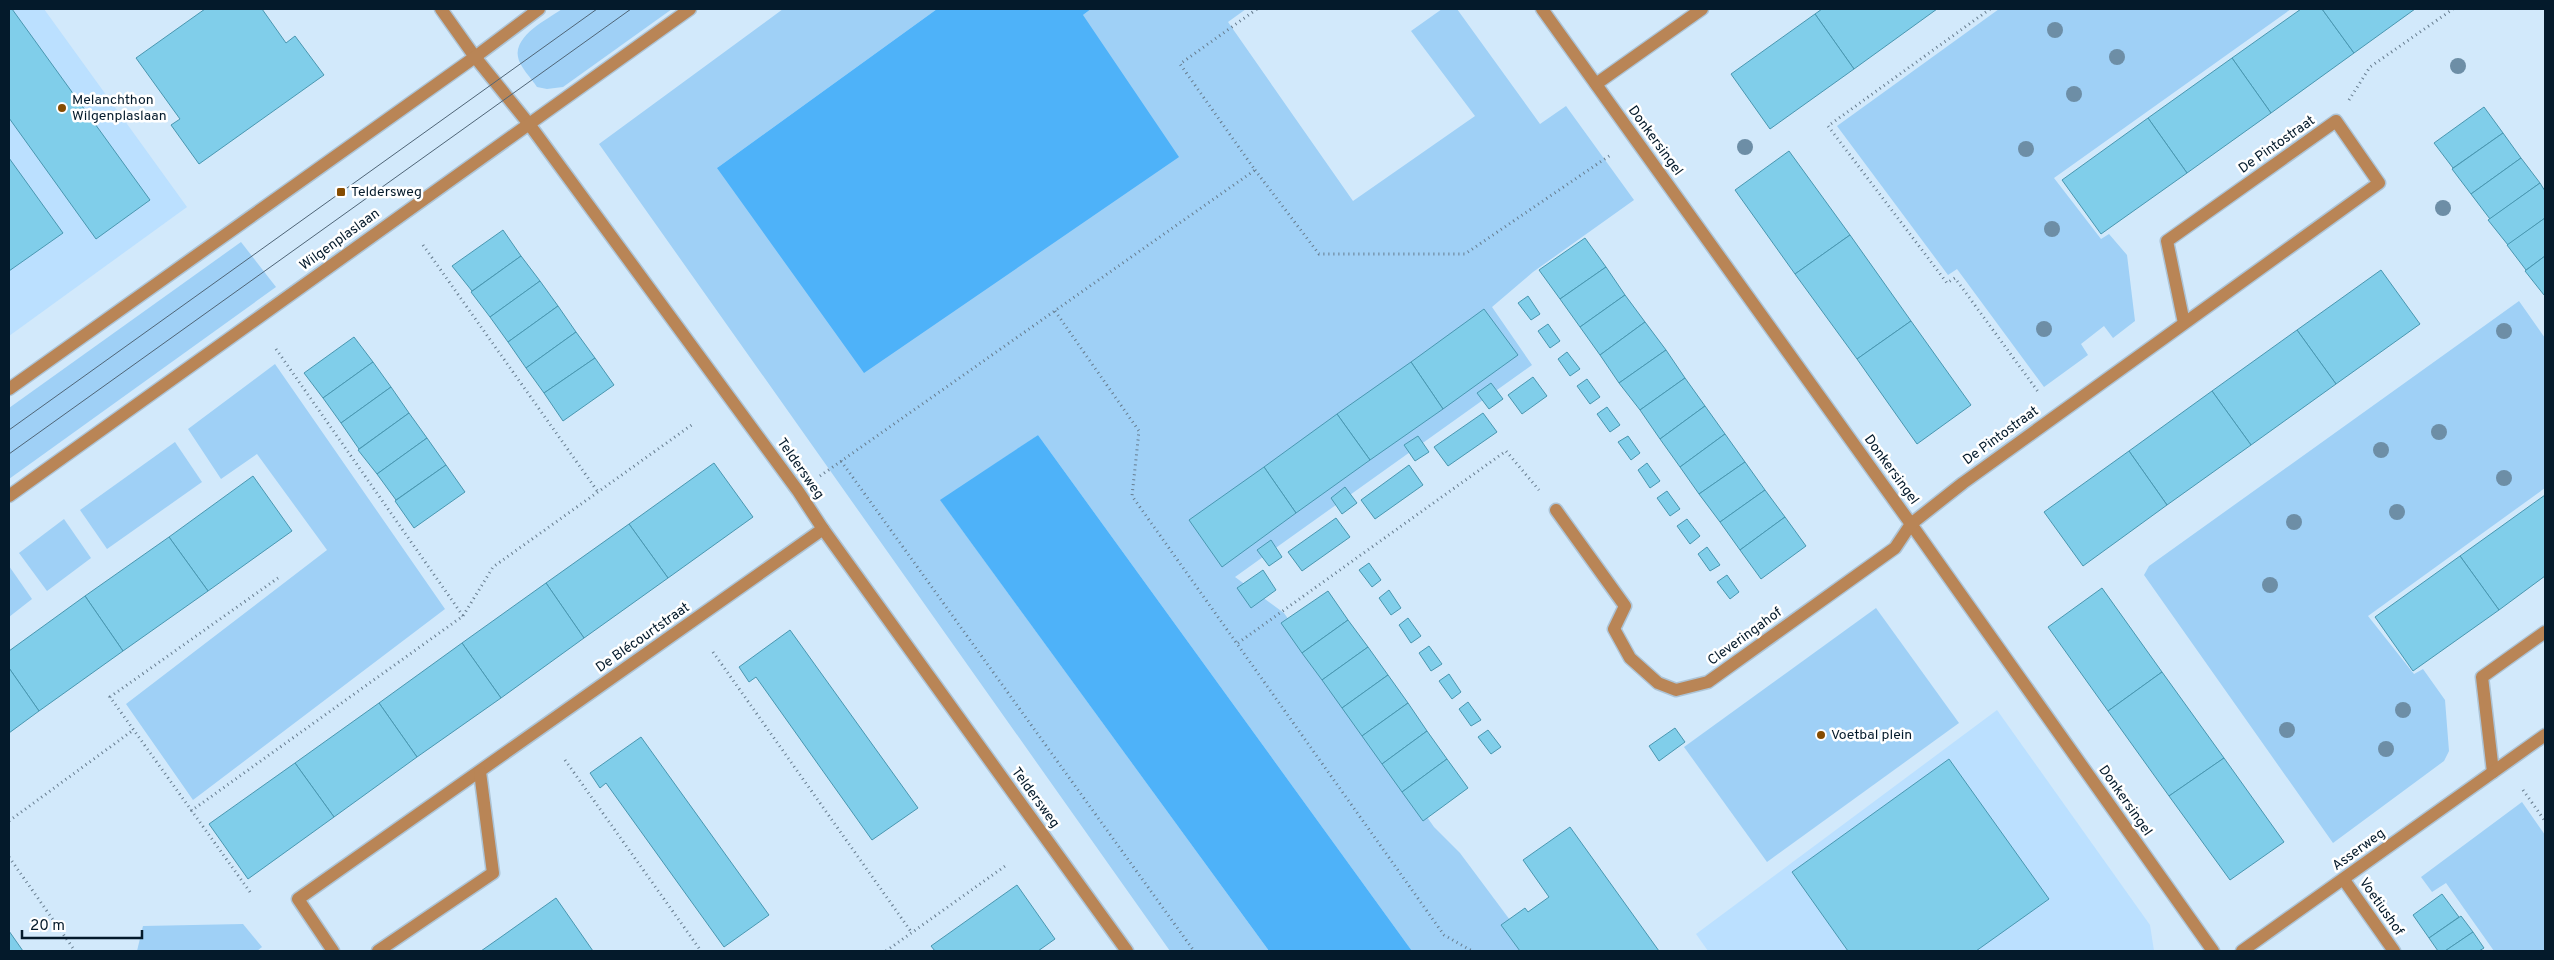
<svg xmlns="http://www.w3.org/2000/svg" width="2554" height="960" font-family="Overpass,sans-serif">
  <rect width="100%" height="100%" fill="#d2e9fb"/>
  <g fill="#bbe0ff">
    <polygon points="9,9 44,9 187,207 9,336"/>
    <polygon points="1997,710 2150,925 2154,951 1708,951 1696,934"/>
  </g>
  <g fill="#9fd0f6">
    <path d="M 562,9 L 672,9 L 563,87 L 547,89 L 537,87 C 532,79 519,66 518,57 C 514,35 548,19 562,9 Z"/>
    <polygon points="783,9 937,9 717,168 1083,15 1091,9 1246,9 1228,22 1353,201 1475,116 1411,31 1442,9 1457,9 1540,124 1566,106 1634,200 1533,272 1492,307 1532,365 1235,577 1284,613 1434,827 1460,853 1533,951 1412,951 1038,435 941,501 1269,951 1170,951 599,144"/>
    <polygon points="1999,9 2291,9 2054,178 2101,239 2109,234 2127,255 2135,321 2113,338 2104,326 2081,344 2088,355 2044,387 1957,269 1948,275 1837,126"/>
    <polygon points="241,242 276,287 9,479 9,408"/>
    <polygon points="2519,301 2545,338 2545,488 2368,616 2414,674 2423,669 2445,700 2449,751 2444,761 2333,843 2144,575 2149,566"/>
    <polygon points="275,364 445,609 193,800 126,704 327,550 257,454 221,479 188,429"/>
    <polygon points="175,442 202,482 107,549 80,510"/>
    <polygon points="64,519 91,558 47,591 19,553"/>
    <polygon points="9,566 32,599 9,617"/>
    <polygon points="1876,608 1959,723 1767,862 1684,747"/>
    <polygon points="2522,802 2545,835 2545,951 2494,951 2446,883 2432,892 2421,877"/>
    <polygon points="243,924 262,947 257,951 137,951 143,926"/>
  </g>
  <g fill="#4eb2f9">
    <polygon points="937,9 1091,9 1083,15 1179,157 864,373 717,168"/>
    <polygon points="1038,435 1412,951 1269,951 940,500"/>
  </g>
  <g fill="#80ceea" stroke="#4997b1">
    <polygon points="9,9 12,9 150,200 96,239 9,118"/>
    <polygon points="205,9 262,9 286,43 295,36 324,75 199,164 171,125 180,119 136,58"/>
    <polygon points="1822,9 1937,9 1854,69 1815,14"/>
    <polygon points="2301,9 2322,9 2354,53 2271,113 2232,58"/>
    <polygon points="2322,9 2415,9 2354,53"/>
    <polygon points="1815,14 1854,69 1770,129 1731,74"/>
    <polygon points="2232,58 2271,113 2187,173 2148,118"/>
    <polygon points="2484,107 2503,133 2453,168 2434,143"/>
    <polygon points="2148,118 2187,173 2101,234 2062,180"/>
    <polygon points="2503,133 2521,158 2471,194 2452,169"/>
    <polygon points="1789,151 1850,235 1795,274 1735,190"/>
    <polygon points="9,158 63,233 9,271"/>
    <polygon points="2521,158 2540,183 2490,219 2471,194"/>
    <polygon points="2540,183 2545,191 2545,218 2508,245 2488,220"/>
    <polygon points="2545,218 2545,256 2526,270 2507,245"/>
    <polygon points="503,230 521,256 472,291 452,266"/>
    <polygon points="1850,235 1911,321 1857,359 1795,274"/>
    <polygon points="1585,238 1606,267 1560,299 1539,270"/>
    <polygon points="521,256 540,281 490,317 471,292"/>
    <polygon points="2545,256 2545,294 2544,295 2525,271"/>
    <polygon points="1606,267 1625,295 1580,327 1560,299"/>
    <polygon points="2381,270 2420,324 2336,384 2297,330"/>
    <polygon points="540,281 558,306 508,342 490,317"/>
    <polygon points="1625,295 1645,322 1600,355 1580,327"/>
    <polygon points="1528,296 1540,314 1531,320 1518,303"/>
    <polygon points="558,306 576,332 526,368 508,342"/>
    <polygon points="1484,309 1518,355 1443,409 1411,362"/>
    <polygon points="1911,321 1971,405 1917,444 1857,359"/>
    <polygon points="1645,322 1666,350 1619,383 1600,355"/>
    <polygon points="1548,324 1560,341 1550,348 1538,331"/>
    <polygon points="2297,330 2336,384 2251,445 2212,391"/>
    <polygon points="576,332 595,358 544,393 526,368"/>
    <polygon points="354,337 373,362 323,398 304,373"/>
    <polygon points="1666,350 1685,378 1640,410 1619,383"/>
    <polygon points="1567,352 1580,369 1570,376 1558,359"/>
    <polygon points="595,358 614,385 563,421 544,393"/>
    <polygon points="373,362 391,387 341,423 323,398"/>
    <polygon points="1411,362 1443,409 1370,460 1337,414"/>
    <polygon points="1533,377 1547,396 1522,414 1508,395"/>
    <polygon points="1685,378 1705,406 1660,439 1640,410"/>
    <polygon points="1587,379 1600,397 1590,404 1577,386"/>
    <polygon points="1491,383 1503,399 1489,409 1477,393"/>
    <polygon points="391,387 409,413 359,449 341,423"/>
    <polygon points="2212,391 2251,445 2167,505 2129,451"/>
    <polygon points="1705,406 1725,434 1680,467 1660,439"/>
    <polygon points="1607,407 1620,425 1610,432 1597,414"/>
    <polygon points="409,413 427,438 377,474 358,450"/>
    <polygon points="1483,413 1497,432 1448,466 1434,447"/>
    <polygon points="1337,414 1370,460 1296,513 1264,467"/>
    <polygon points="1725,434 1745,462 1699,494 1680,467"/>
    <polygon points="1418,436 1429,452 1415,461 1404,445"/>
    <polygon points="1628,436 1640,453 1631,460 1618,442"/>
    <polygon points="427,438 446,465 396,500 377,474"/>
    <polygon points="2129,451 2167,505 2083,566 2044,512"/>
    <polygon points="1745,462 1765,490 1720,522 1699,494"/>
    <polygon points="714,463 753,517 668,578 629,524"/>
    <polygon points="1647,463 1660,481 1650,488 1638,470"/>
    <polygon points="446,465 465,492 414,528 395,501"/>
    <polygon points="1409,465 1423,485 1375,519 1361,500"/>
    <polygon points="1264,467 1296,513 1222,567 1189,520"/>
    <polygon points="253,476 292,531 208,591 169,537"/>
    <polygon points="1345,487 1357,503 1342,514 1331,498"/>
    <polygon points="1765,490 1785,517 1740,550 1720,522"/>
    <polygon points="1667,491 1680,509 1670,516 1657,498"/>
    <polygon points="2545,495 2545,576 2499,610 2460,556"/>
    <polygon points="1785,517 1806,546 1761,579 1740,550"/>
    <polygon points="1336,518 1350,537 1302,571 1288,552"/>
    <polygon points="1687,519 1700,536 1690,544 1677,526"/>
    <polygon points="629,524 668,578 584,638 546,583"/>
    <polygon points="169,537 208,591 123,651 85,596"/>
    <polygon points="1271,540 1282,557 1269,566 1257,550"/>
    <polygon points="1707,547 1720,565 1710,571 1698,554"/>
    <polygon points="2460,556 2499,610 2413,671 2375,617"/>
    <polygon points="1369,563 1381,580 1372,587 1359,570"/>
    <polygon points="1263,570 1276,590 1251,608 1237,588"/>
    <polygon points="1727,575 1739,592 1730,599 1717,582"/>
    <polygon points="546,583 584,638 501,698 462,643"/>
    <polygon points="2102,588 2162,672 2108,711 2048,627"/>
    <polygon points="1389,590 1401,608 1391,615 1379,598"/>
    <polygon points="1328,591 1348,620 1302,653 1281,623"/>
    <polygon points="85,596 123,651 39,711 9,668 9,651"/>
    <polygon points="1408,618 1421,636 1411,643 1399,625"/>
    <polygon points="1348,620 1368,647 1322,680 1302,653"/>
    <polygon points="790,630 918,808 872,840 756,677 749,682 739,667"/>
    <polygon points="462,643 501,698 417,757 379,703"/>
    <polygon points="1429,646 1442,664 1431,671 1419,653"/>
    <polygon points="1368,647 1388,675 1342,708 1322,680"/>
    <polygon points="9,668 39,711 9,733"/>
    <polygon points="2162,672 2224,758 2169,796 2108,711"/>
    <polygon points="1449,674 1461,692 1452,699 1439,681"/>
    <polygon points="1388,675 1408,703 1362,736 1342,708"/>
    <polygon points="1468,702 1481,720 1471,726 1459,709"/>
    <polygon points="379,703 417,757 334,817 295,763"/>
    <polygon points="1408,703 1427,731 1382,764 1362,736"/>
    <polygon points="1675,728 1685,742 1659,761 1649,746"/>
    <polygon points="1488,730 1501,747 1491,754 1478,737"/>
    <polygon points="1427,731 1447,759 1402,792 1382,764"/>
    <polygon points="641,737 769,915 724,947 606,783 600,788 590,773"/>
    <polygon points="2224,758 2284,842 2230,880 2169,796"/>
    <polygon points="1447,759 1468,788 1423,821 1402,792"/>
    <polygon points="1949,759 2049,899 1976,951 1848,951 1792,872"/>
    <polygon points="295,763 334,817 248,879 209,824"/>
    <polygon points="1570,827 1659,951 1520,951 1501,925 1525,908 1528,912 1549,897 1523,860"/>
    <polygon points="1017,885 1055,939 1038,951 935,951 931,946"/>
    <polygon points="2442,894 2459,917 2429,938 2413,915"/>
    <polygon points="556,898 593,951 481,951 501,937"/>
    <polygon points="2461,916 2473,932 2445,951 2438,951 2429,938"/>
    <polygon points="9,931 23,951 9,951"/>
    <polygon points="2473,932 2484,948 2479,951 2445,951"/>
  </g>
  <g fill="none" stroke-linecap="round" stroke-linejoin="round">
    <g stroke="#adc4d6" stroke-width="15">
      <g id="minor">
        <polyline points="441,9 475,57 529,124 798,491 823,529 1127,951"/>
        <polyline points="1542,9 1911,524 2213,951"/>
        <polyline points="1596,84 1702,9"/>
        <polyline points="9,389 475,57 539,9"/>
        <polyline points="9,496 690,9"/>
        <polyline points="1556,510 1625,606 1614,629 1630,658 1658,683 1676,690 1708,682 1895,548 1911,524 1963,483 2379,183 2336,121 2167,241 2184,323"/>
        <polyline points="2493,772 2482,677 2545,632"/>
        <polyline points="2344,880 2394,951"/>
        <polyline points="333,951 298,899 823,529"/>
        <polyline points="378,951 493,873 480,772"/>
        <polyline points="2242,951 2545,735"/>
      </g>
    </g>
    <g stroke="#667c8e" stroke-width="3" stroke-dasharray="1 4" stroke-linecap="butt">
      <polyline points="1990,9 1828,126 1947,283 1955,278 2039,393"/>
      <polyline points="2349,100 2370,67 2453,9"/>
      <polyline points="1255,170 1319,254 1465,254 1612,154"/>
      <polyline points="423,245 598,492"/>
      <polyline points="1055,311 1139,431 1132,496 1444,935 1472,951"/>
      <polyline points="276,349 463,616"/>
      <polyline points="841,461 1194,951"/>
      <polyline points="820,476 1255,170 1180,64 1257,9"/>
      <polyline points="1238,643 1506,451 1539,490"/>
      <polyline points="713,652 912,933"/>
      <polyline points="565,760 701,951"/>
      <polyline points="2523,790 2545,821"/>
      <polyline points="191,811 463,616 493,567 693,424"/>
      <polyline points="9,821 132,731"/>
      <polyline points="9,857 75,951"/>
      <polyline points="250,892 110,697 278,578"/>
      <polyline points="886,951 1008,864"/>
    </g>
    <use href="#minor" stroke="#b98556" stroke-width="12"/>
    <g stroke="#4f6577" stroke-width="1">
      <polyline points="9,430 597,9"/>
      <polyline points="9,454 631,9"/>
    </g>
  </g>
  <g fill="#6d8ea6">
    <circle cx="2055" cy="30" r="8"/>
    <circle cx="2117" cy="57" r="8"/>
    <circle cx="2458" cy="66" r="8"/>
    <circle cx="2074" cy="94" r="8"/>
    <circle cx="1745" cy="147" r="8"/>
    <circle cx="2026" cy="149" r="8"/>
    <circle cx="2443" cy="208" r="8"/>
    <circle cx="2052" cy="229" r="8"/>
    <circle cx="2044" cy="329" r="8"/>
    <circle cx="2504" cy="331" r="8"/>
    <circle cx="2439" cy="432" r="8"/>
    <circle cx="2381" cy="450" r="8"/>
    <circle cx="2504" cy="478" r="8"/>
    <circle cx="2397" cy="512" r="8"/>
    <circle cx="2294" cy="522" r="8"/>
    <circle cx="2270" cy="585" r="8"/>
    <circle cx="2403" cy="710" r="8"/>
    <circle cx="2287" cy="730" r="8"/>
    <circle cx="2386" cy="749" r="8"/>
  </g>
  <g fill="#864c01" stroke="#fff" stroke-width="2">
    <circle cx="62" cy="108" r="5"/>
    <rect x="336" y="187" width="10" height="10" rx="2.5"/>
    <circle cx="1821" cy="735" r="5"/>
  </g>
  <g text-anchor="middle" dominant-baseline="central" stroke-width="5" stroke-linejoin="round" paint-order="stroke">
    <g font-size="14" fill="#041a2b" stroke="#fff" text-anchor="start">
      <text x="72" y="100">Melanchthon<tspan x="72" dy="16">Wilgenplaslaan</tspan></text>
      <text x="351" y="192">Teldersweg</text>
      <text x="1831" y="735">Voetbal plein</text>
    </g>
    <g font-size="14" fill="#041a2b" stroke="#fff">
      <text transform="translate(1655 141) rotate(54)">Donkersingel</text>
      <text transform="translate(2277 145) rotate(-35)">De Pintostraat</text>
      <text transform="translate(340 240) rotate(-36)">Wilgenplaslaan</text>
      <text transform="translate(2001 436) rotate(-36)">De Pintostraat</text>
      <text transform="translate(800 469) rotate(55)">Teldersweg</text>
      <text transform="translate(1891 470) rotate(54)">Donkersingel</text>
      <text transform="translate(1745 637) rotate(-36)">Cleveringahof</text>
      <text transform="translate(643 638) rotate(-35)">De Blécourtstraat</text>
      <text transform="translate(1035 798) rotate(54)">Teldersweg</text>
      <text transform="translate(2125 801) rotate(55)">Donkersingel</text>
      <text transform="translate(2359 850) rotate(-36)">Asserweg</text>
      <text transform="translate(2381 907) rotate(55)">Voetiushof</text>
    </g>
  </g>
  <rect width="2554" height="960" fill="none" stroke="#041a2b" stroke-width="20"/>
  <path d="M22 930v8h120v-8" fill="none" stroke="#041a2b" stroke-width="2.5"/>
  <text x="30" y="930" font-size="15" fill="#041a2b" stroke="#ffffff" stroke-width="4" paint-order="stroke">20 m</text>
</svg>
